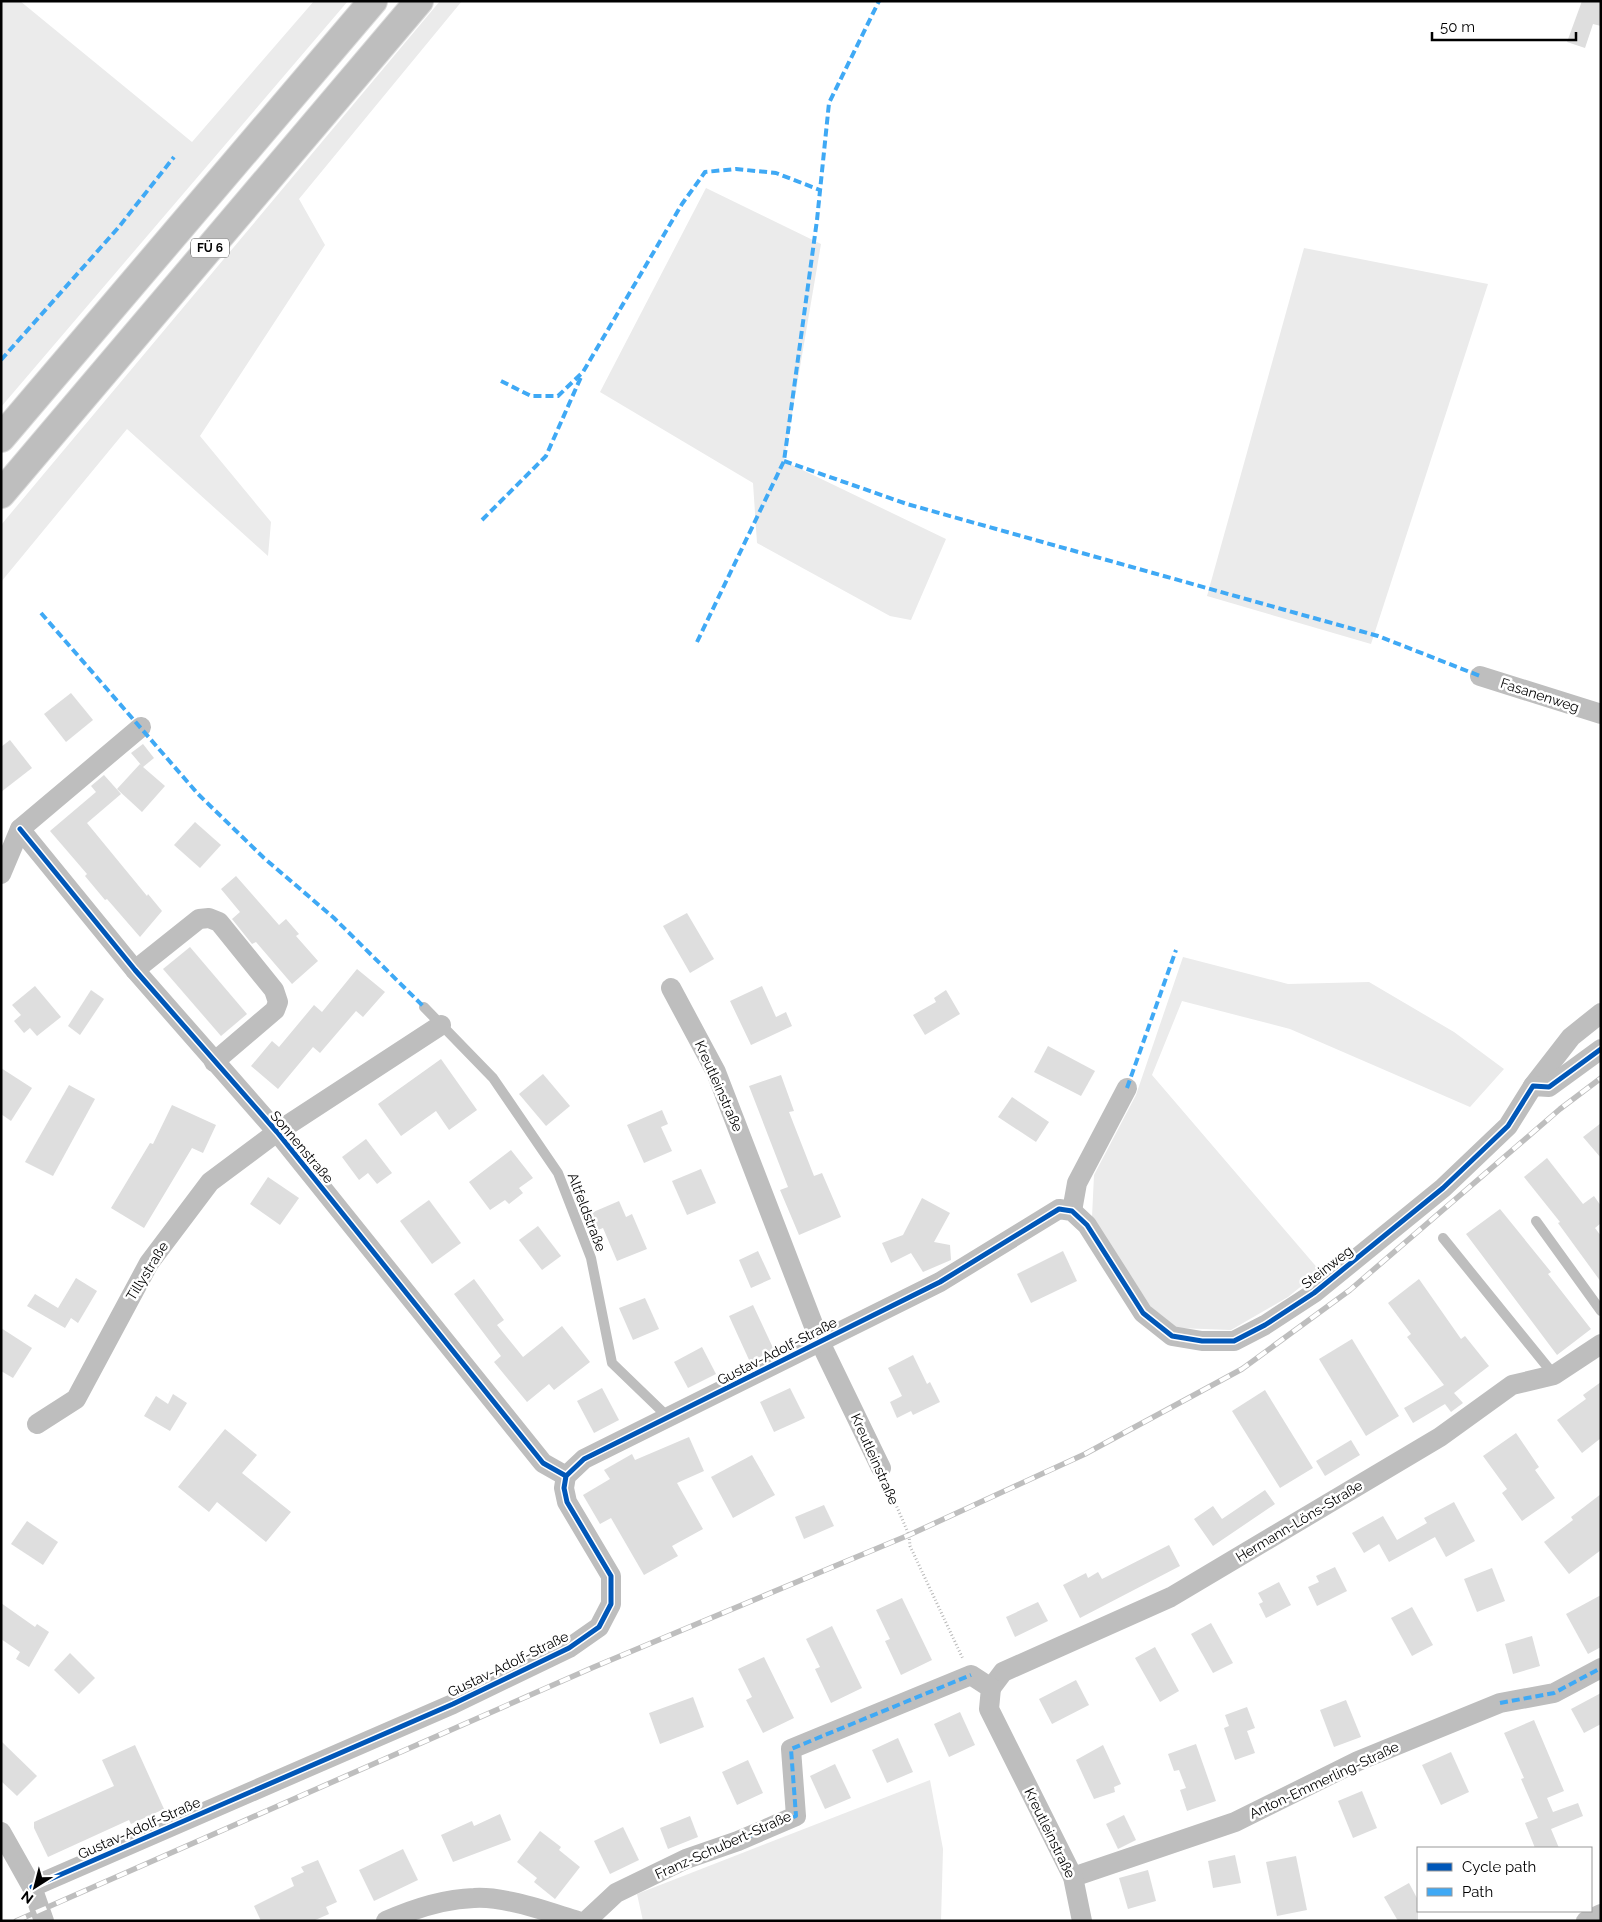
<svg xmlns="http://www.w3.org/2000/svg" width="1602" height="1922" font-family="Raleway,sans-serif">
  <rect width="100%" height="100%" fill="#fff"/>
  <g fill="#ebebeb">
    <polygon points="1,1 20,1 192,142 314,1 348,1 1,407"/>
    <polygon points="440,1 462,1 299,199 325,245 200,436 271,522 268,556 127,429 1,582 1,525"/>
    <polygon points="706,188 821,244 784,461 946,539 911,620 890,616 757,543 753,483 600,392"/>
    <polygon points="1304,248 1488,284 1371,644 1207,596"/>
    <polygon points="1183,957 1288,984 1369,982 1454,1032 1504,1069 1470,1107 1290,1029 1182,1001 1152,1075 1320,1271 1288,1297 1231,1330 1177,1328 1151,1307 1092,1217 1094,1175 1136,1095"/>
    <polygon points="930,1780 943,1849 941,1921 643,1921 637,1894"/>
  </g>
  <g fill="#dedede">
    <polygon points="1582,1 1601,1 1601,26 1593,24 1585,48 1567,42"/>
    <polygon points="71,693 93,720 66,742 44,714"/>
    <polygon points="10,740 32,768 1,792 1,747"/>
    <polygon points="143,744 154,758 143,767 165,786 142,812 117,789 140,764 142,766 131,753"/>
    <polygon points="104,775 121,794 87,823 147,896 148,894 162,911 140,937 107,899 105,900 85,876 87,874 50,831 96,792 91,786"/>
    <polygon points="195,822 221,845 200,868 174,845"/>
    <polygon points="236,876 279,925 286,919 299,934 296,936 318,961 292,984 256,942 252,944 232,919 240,912 221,889"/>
    <polygon points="687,913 714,959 690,973 663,926"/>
    <polygon points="190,947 247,1014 221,1036 163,969"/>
    <polygon points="357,969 385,992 363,1017 356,1011 320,1053 313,1047 278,1089 251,1066 272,1041 279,1047 314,1005 322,1012"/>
    <polygon points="35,986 61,1017 37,1036 30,1028 24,1033 14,1021 21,1015 12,1005"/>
    <polygon points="762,986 776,1017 786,1012 792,1026 751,1045 730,1001"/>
    <polygon points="91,990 104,999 80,1035 68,1026"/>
    <polygon points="946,990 960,1014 925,1035 913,1015 936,1002 934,998"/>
    <polygon points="1048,1046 1095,1071 1081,1096 1034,1072"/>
    <polygon points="441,1059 477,1110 449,1130 436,1111 401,1136 378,1104"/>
    <polygon points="1,1068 32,1088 11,1121 1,1114"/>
    <polygon points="543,1074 570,1106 546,1126 519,1094"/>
    <polygon points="781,1075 794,1111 789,1112 814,1176 822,1173 841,1217 799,1235 780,1190 788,1187 749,1086"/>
    <polygon points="69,1085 95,1099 53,1176 25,1162"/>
    <polygon points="1012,1097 1049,1122 1036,1142 998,1117"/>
    <polygon points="172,1105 216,1125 203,1153 192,1148 144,1228 111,1208 150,1143 153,1144"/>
    <polygon points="662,1110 668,1124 661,1127 672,1151 644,1163 627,1125"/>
    <polygon points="1601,1123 1601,1158 1583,1137"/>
    <polygon points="366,1139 392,1173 377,1184 368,1173 359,1180 342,1157"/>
    <polygon points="511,1150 533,1178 519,1188 523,1193 509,1204 505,1200 490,1210 469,1182"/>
    <polygon points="1547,1158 1583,1204 1594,1196 1601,1206 1601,1223 1595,1228 1601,1236 1601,1282 1558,1223 1560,1222 1524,1177"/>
    <polygon points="701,1169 716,1203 687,1215 672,1181"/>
    <polygon points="268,1177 299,1198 280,1225 250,1204"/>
    <polygon points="922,1198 950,1213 934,1242 950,1245 951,1260 923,1272 911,1253 891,1263 882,1243 903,1235"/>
    <polygon points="429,1200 461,1243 432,1264 400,1221"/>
    <polygon points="619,1201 626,1217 632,1214 647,1249 617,1261 603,1228 598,1230 591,1213"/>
    <polygon points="1500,1209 1551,1272 1548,1274 1591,1329 1557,1355 1466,1234"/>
    <polygon points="538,1226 561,1256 542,1270 519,1240"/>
    <polygon points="758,1251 771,1279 751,1288 739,1260"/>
    <polygon points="1063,1251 1077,1281 1031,1303 1017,1274"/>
    <polygon points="76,1278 97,1291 78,1323 71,1318 65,1328 27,1306 35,1294 58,1308"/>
    <polygon points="474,1279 504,1320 497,1325 523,1357 562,1326 590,1362 554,1390 549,1384 527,1402 494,1362 501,1356 454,1294"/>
    <polygon points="1419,1279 1461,1339 1465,1336 1489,1366 1454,1393 1463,1403 1451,1412 1445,1404 1413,1423 1404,1408 1444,1385 1407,1337 1411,1334 1388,1303"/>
    <polygon points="645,1298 659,1329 633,1340 619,1308"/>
    <polygon points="753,1305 774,1350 750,1362 729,1316"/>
    <polygon points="1,1328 32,1348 13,1378 1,1371"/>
    <polygon points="1352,1339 1399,1416 1366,1436 1319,1359"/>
    <polygon points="702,1347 716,1374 688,1388 674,1362"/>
    <polygon points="913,1355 927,1384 930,1382 940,1402 913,1415 911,1411 897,1418 890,1402 902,1396 888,1368"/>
    <polygon points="1601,1382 1601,1438 1582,1453 1557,1420 1586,1399 1583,1395"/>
    <polygon points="602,1388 619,1420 594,1433 577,1401"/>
    <polygon points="790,1388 805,1418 774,1432 760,1402"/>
    <polygon points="1265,1390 1313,1468 1280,1488 1232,1411"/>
    <polygon points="173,1394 187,1403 170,1431 144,1416 156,1396 168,1404"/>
    <polygon points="225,1429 257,1455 242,1473 291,1512 266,1542 217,1502 209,1512 178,1487"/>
    <polygon points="1516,1433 1539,1467 1535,1470 1555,1498 1522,1521 1502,1493 1507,1489 1483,1456"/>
    <polygon points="689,1437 704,1471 677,1483 703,1529 672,1546 678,1556 644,1575 611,1518 600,1524 583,1495 610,1479 604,1470 632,1454 635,1460"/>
    <polygon points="1351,1440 1360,1455 1325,1476 1316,1461"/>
    <polygon points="752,1455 775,1495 733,1518 711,1477"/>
    <polygon points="1265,1490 1275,1504 1213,1546 1194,1519 1213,1506 1222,1519"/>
    <polygon points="1601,1494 1601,1550 1569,1574 1544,1542 1573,1520 1571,1517"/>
    <polygon points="1454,1502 1475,1541 1446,1557 1435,1537 1389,1562 1379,1544 1364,1553 1352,1533 1383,1516 1397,1540 1427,1523 1424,1518"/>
    <polygon points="824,1505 834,1526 804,1539 795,1517"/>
    <polygon points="27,1521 58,1542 43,1565 11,1544"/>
    <polygon points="1169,1545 1180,1566 1080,1618 1063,1585 1086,1573 1088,1578 1098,1572 1102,1579"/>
    <polygon points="1335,1567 1347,1591 1317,1606 1308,1587 1319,1582 1316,1576"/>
    <polygon points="1492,1568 1505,1601 1477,1612 1464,1579"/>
    <polygon points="1279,1582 1291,1605 1266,1618 1259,1604 1263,1602 1258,1593"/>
    <polygon points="1601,1595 1601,1647 1588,1654 1566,1614"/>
    <polygon points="902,1598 932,1660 901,1675 885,1641 890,1639 876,1610"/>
    <polygon points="1038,1602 1048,1621 1015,1637 1006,1617"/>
    <polygon points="1,1603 35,1627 37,1624 49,1632 29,1667 16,1659 20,1652 1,1639"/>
    <polygon points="1412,1607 1433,1645 1412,1656 1391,1618"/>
    <polygon points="1211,1623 1233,1663 1213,1673 1191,1634"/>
    <polygon points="832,1626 862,1688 831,1703 815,1669 820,1667 806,1639"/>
    <polygon points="1532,1636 1540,1666 1513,1674 1505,1644"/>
    <polygon points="1155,1647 1179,1691 1160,1702 1135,1658"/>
    <polygon points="70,1653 95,1678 79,1694 54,1670"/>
    <polygon points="764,1657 794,1718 763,1733 746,1700 752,1697 738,1669"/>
    <polygon points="1076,1680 1089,1705 1052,1724 1039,1699"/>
    <polygon points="1601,1693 1601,1724 1584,1733 1571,1709"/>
    <polygon points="693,1697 704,1727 660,1744 649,1713"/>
    <polygon points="1346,1700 1361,1737 1334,1747 1320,1710"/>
    <polygon points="1247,1707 1255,1728 1247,1731 1255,1753 1235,1760 1224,1728 1229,1726 1225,1715"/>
    <polygon points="960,1712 975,1745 949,1757 934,1724"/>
    <polygon points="1534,1720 1564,1791 1547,1798 1553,1812 1578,1803 1583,1816 1551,1829 1559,1848 1535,1848 1525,1823 1538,1818 1521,1779 1524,1778 1504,1733"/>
    <polygon points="898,1738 913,1772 887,1783 872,1750"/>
    <polygon points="1,1741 37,1776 17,1796 1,1781"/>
    <polygon points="1196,1744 1216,1801 1187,1811 1180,1790 1186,1788 1179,1770 1174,1771 1168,1754"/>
    <polygon points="135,1745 164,1809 131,1824 129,1820 48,1857 34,1828 34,1822 114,1786 102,1760"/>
    <polygon points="1103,1745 1121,1784 1114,1787 1115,1792 1094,1799 1076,1760"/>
    <polygon points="1451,1752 1469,1792 1441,1805 1422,1765"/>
    <polygon points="748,1760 763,1793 737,1805 722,1772"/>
    <polygon points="835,1764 851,1798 825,1809 810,1776"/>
    <polygon points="1362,1791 1377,1828 1353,1838 1338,1801"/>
    <polygon points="500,1814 511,1840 453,1862 441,1835 472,1821 474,1826"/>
    <polygon points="1124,1815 1136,1840 1118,1849 1106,1824"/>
    <polygon points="690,1816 698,1837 668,1849 660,1828"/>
    <polygon points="623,1827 639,1860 610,1874 594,1841"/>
    <polygon points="540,1831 561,1847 559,1850 580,1867 555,1899 534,1882 537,1878 517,1862"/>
    <polygon points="403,1849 418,1880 374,1901 359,1870"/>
    <polygon points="1235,1855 1241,1883 1213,1888 1208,1861"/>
    <polygon points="1296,1856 1307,1910 1277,1916 1266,1862"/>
    <polygon points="318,1860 337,1902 326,1907 329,1914 313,1921 261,1921 254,1906 294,1886 291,1878 304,1872 301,1867"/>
    <polygon points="1148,1870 1156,1901 1128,1909 1119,1878"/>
    <polygon points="1409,1883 1418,1900 1418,1921 1398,1921 1384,1897"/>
  </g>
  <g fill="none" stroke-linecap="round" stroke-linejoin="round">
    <g stroke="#dbdbdb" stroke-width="30">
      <g id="primary">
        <polyline points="1,438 373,1"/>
        <polyline points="1,494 419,1"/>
      </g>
    </g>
    <polyline stroke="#b9b9b9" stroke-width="3" stroke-dasharray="1 2.5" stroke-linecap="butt" points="887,1484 909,1535 910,1546 963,1659"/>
    <g stroke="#bebebe" stroke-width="10">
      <polyline points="424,1007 493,1078 558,1173 591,1258 612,1363 669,1418"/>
      <polyline points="1536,1221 1601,1311"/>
      <polyline points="1443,1238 1554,1375"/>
    </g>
    <g stroke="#bebebe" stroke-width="20">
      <polyline points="1480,676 1601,714"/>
      <polyline points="20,829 135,970 277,1132 543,1463 566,1476"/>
      <polyline points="1,874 20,829 141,727"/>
      <polyline points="135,970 199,919 209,918 219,922 274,990 278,1002 275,1010 214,1062"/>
      <polyline points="671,988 716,1072 820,1342 881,1468"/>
      <polyline points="1533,1086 1571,1037 1601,1013"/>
      <polyline points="1072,1211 1077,1183 1127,1088"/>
      <polyline points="37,1424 76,1399 149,1263 210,1182 277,1132 441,1025"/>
      <polyline points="991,1688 1003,1672 1171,1597 1440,1437 1512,1385 1554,1375 1601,1344"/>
      <polyline points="1,1832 32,1887 44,1921"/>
      <polyline points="1073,1877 1235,1822 1358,1761 1500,1703 1554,1693 1601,1668"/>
      <polyline points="32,1887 453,1704 569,1648 599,1627 611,1604 611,1576 567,1502 564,1488 566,1476 584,1459 940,1282 1059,1209 1072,1211 1087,1225 1143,1313 1172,1336 1202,1341 1234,1341 1265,1325 1314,1293 1443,1188 1508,1126 1533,1086 1549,1087 1601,1049"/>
      <path d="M 386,1921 C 413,1909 444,1899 474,1898 C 505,1896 548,1912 578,1921"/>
      <polyline points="586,1921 616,1893 686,1859 738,1841 796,1816 791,1749 971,1675 991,1688 989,1709 1073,1877 1082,1921"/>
      <polyline points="1586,1921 1601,1914"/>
    </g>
    <use href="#primary" stroke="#bebebe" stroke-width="28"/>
    <g stroke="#bebebe" stroke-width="5.5">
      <polyline id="rail" points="16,1921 594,1667 909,1535 1085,1454 1242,1369 1350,1290 1560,1109 1601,1078"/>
    </g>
    <use href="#rail" stroke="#fff" stroke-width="4" stroke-dasharray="11" stroke-linecap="butt"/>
    <g stroke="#3fa9f5" stroke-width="4" stroke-dasharray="8 4" stroke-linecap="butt">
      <polyline points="1,360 118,228 174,157"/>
      <polyline points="501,381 531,396 558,396 583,372 682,204 705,172 736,169 776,173 820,190"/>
      <polyline points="784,461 907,504 1378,636 1480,676"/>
      <polyline points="482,520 546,456 581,377"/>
      <polyline points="41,613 198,794 264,858 334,918 424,1007"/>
      <polyline points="697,642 784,461 817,220 829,103 879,1"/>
      <polyline points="1127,1088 1176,950"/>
      <polyline points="1500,1703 1554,1693 1601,1668"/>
      <polyline points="738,1841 796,1816 791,1749 971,1675"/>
    </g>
    <g stroke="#fff" stroke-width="8">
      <g id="cycleway">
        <polyline points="20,829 135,970 277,1132 543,1463 566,1476"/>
        <polyline points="32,1887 453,1704 569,1648 599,1627 611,1604 611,1576 567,1502 564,1488 566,1476 584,1459 940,1282 1059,1209 1072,1211 1087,1225 1143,1313 1172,1336 1202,1341 1234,1341 1265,1325 1314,1293 1443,1188 1508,1126 1533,1086 1549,1087 1601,1049"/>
      </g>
    </g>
    <use href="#cycleway" stroke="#0057b8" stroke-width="5"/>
  </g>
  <g text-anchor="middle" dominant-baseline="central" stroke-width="5" stroke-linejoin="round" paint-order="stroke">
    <rect fill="#fff" stroke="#4c4c4c" stroke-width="1" x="191" y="238.5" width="38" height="19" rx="4"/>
    <g font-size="12" font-weight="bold" fill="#000">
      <text x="210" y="248">FÜ 6</text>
    </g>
    <g font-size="14" fill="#000" stroke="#fff">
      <text transform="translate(1540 695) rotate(18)">Fasanenweg</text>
      <text transform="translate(719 1086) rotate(66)">Kreutleinstraße</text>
      <text transform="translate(302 1147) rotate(50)">Sonnenstraße</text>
      <text transform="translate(587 1212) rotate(69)">Altfeldstraße</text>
      <text transform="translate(1327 1267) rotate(-38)">Steinweg</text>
      <text transform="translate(147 1271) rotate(-58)">Tillystraße</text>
      <text transform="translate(777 1351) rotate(-27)">Gustav-Adolf-Straße</text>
      <text transform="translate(875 1459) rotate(66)">Kreutleinstraße</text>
      <text transform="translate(1299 1521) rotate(-31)">Hermann-Löns-Straße</text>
      <text transform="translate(508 1664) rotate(-26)">Gustav-Adolf-Straße</text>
      <text transform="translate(1324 1780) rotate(-25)">Anton-Emmerling-Straße</text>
      <text transform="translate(139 1828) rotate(-24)">Gustav-Adolf-Straße</text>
      <text transform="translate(1050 1833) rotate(64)">Kreutleinstraße</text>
      <text transform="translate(723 1845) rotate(-24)">Franz-Schubert-Straße</text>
    </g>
  </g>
  <rect width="1602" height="1922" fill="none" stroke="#000000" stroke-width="5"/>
  <rect x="1417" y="1847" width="175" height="65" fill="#ffffff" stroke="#999999"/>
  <rect x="1427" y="1863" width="25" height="8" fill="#0057b8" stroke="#999999"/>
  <text x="1462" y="1872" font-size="15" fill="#000000">Cycle path</text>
  <rect x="1427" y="1888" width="25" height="8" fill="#3fa9f5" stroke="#999999"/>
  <text x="1462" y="1897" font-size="15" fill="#000000">Path</text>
  <g transform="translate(35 1887) rotate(216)" stroke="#ffffff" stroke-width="4" paint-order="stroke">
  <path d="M0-4L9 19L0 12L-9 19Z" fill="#000000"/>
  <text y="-8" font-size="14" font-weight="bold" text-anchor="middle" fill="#000000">N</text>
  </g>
  <path d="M1432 32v8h144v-8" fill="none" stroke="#000000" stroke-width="2.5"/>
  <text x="1440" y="32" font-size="15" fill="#000000" stroke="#ffffff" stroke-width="4" paint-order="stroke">50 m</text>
</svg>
